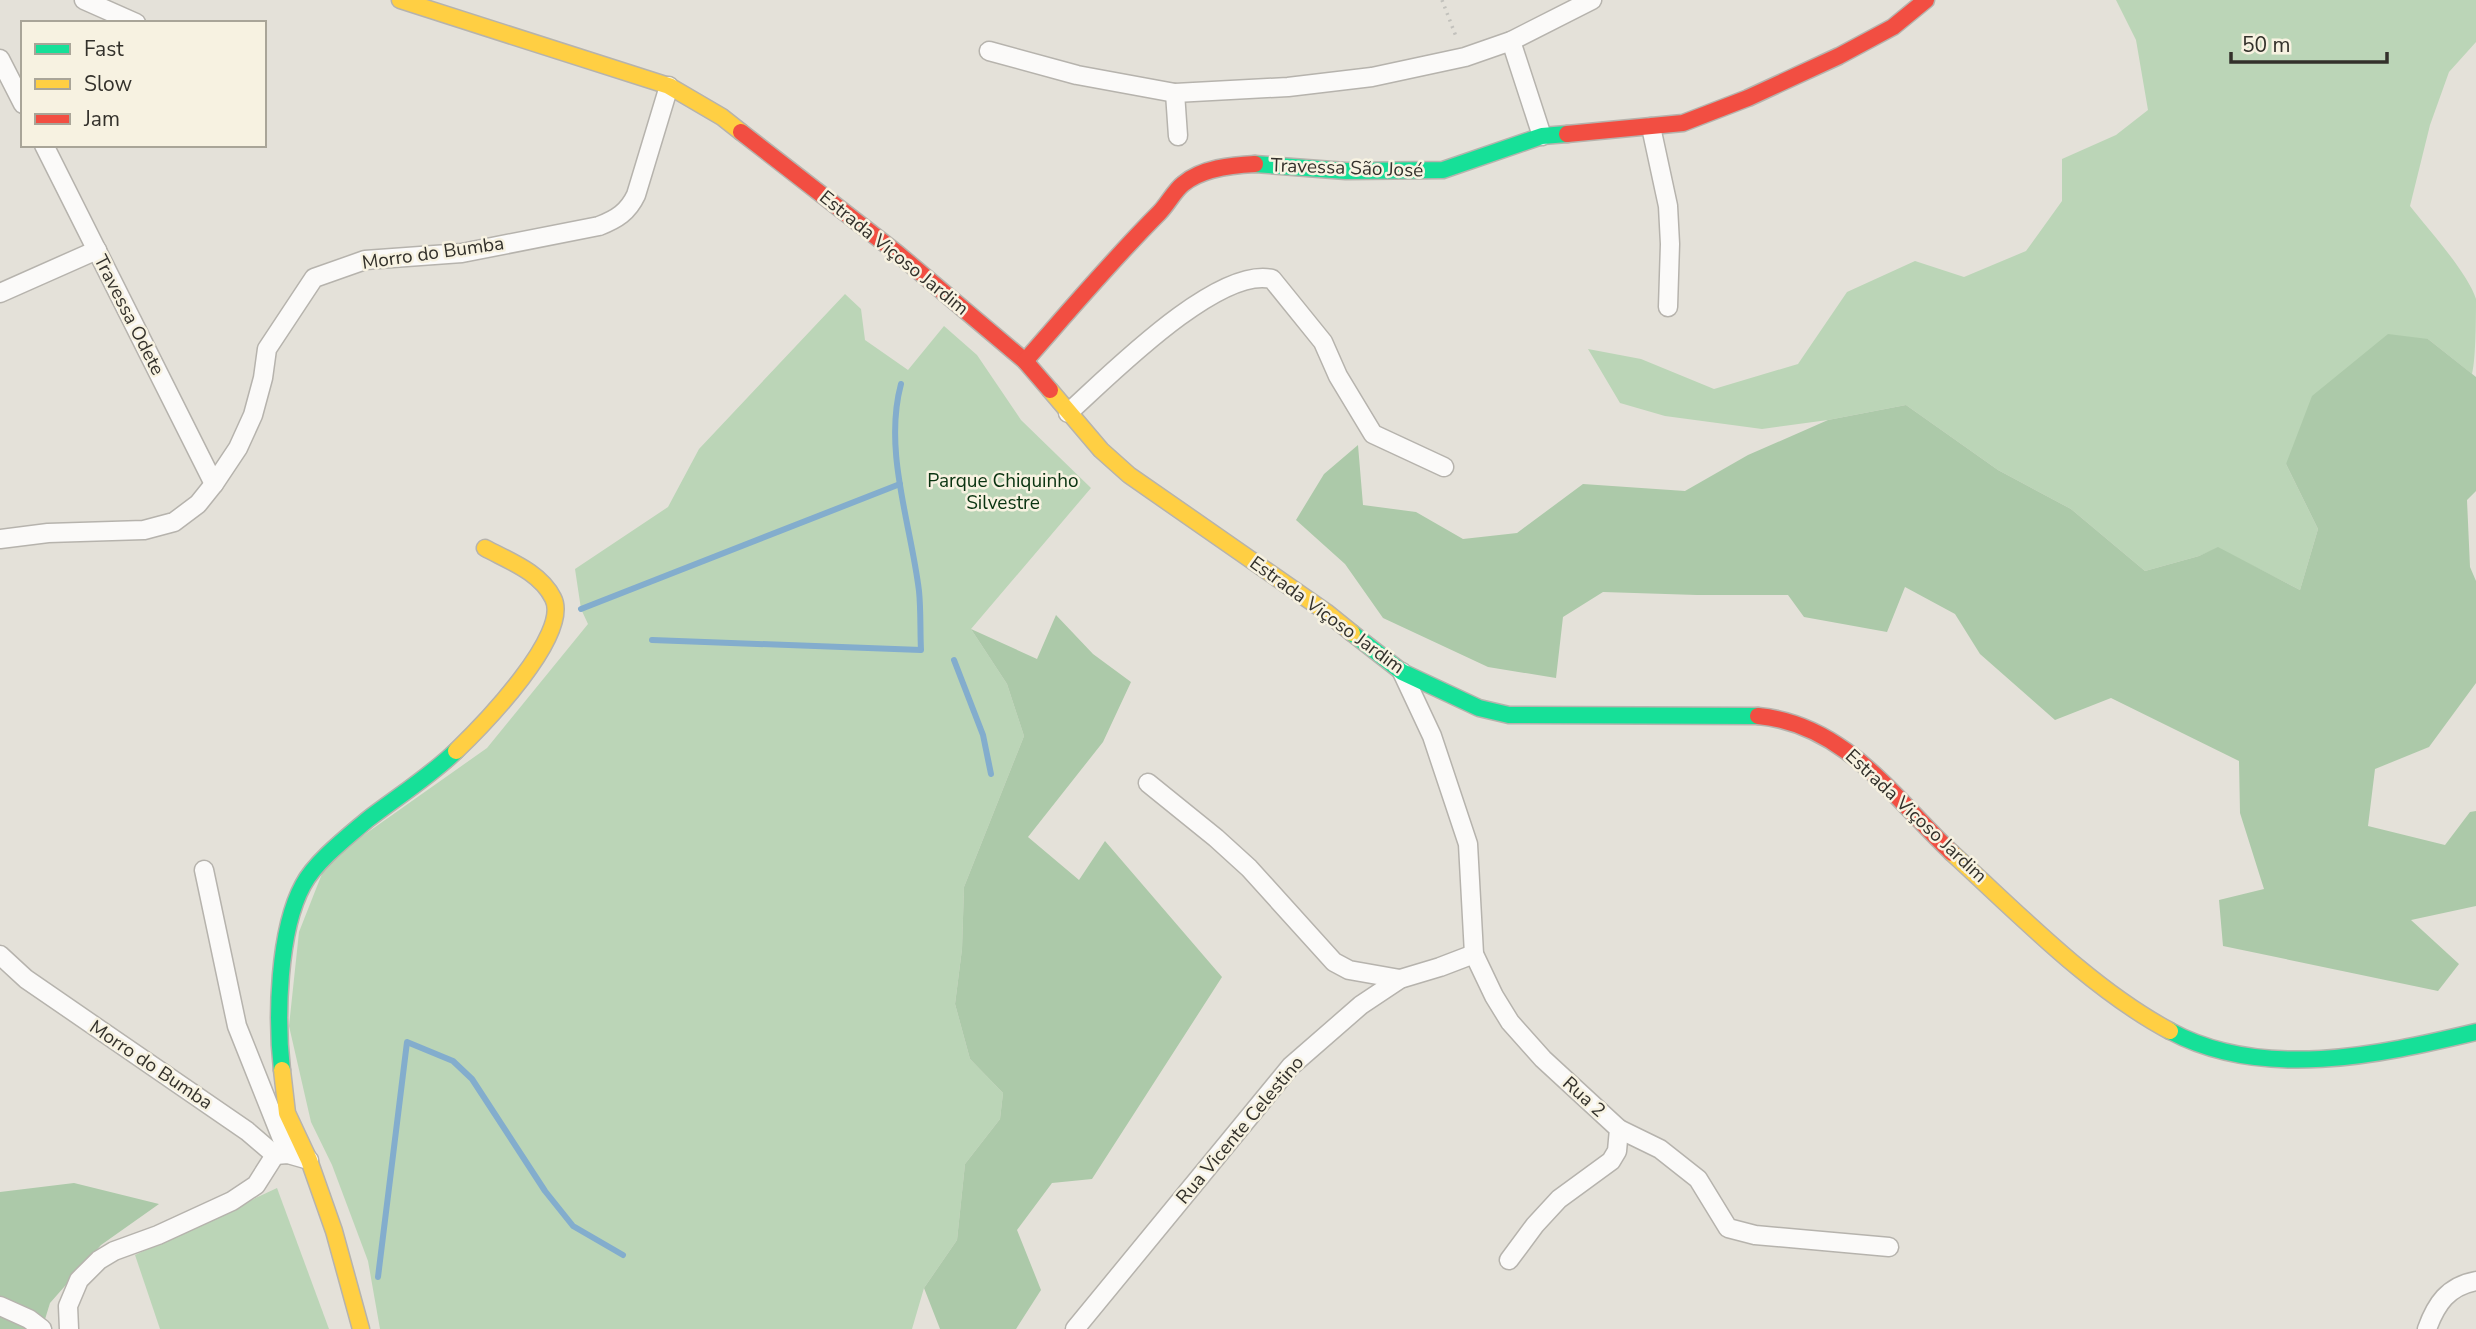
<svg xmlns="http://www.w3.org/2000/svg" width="2476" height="1329" font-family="'Nunito Sans',sans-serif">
  <rect width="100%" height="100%" fill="#e4e1d9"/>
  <g fill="#bbd5b7">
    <path d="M 2116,0 L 2476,0 L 2476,42 L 2449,72 L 2430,125 L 2410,206 C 2428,229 2468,273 2476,299 C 2476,313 2476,359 2472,374 L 2428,339 L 2286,464 L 2318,529 L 2300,590 L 2218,548 L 2199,556 L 2145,571 L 2071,509 L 1998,470 L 1906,405 L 1828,420 L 1762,429 L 1665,416 L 1620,403 L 1588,349 L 1641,359 L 1714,389 L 1798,364 L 1847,292 L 1915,261 L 1964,277 L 2026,251 L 2062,201 L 2062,159 L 2116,135 L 2148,110 L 2136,40 Z"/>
    <polygon points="845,294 861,309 865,340 908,370 944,326 977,355 1021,420 1091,488 971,629 1007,684 1024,736 964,887 962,949 955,1004 970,1059 1003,1093 1000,1119 965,1164 957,1240 924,1288 912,1329 380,1329 368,1261 332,1165 311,1122 289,1026 299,932 327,861 487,748 588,624 581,609 575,569 668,507 699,449"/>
    <polygon points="277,1188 329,1329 160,1329 135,1255"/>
  </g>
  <g fill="#acc9a9">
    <polygon points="2388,334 2428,339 2476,377 2476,491 2467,500 2470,567 2476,581 2476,683 2429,747 2375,769 2368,826 2445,845 2470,812 2476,811 2476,906 2411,920 2459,964 2438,991 2223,946 2219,900 2264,889 2240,813 2239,761 2111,698 2055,720 1980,654 1955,614 1905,587 1887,632 1804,617 1788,595 1697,595 1603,592 1563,617 1556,678 1488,667 1383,618 1345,564 1296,520 1324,474 1358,445 1363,505 1416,512 1463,539 1517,533 1583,484 1685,491 1748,455 1828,420 1906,405 1998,470 2071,509 2145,571 2199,556 2218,547 2300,590 2318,529 2286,464 2312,396"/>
    <polygon points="1056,615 1093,654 1131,682 1103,742 1028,837 1079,880 1105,841 1222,977 1092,1179 1052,1183 1017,1230 1041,1290 1016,1329 940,1329 924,1288 957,1240 965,1164 1000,1119 1003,1093 970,1059 955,1004 962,949 964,887 1024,736 1007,684 971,629 1037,659"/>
    <polygon points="74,1183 159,1204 101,1245 50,1303 42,1329 0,1329 0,1192"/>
  </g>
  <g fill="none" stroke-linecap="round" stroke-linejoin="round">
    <g stroke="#83adcd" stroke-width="6">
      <polyline points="581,609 900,484"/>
      <path d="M 652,640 L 921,650 C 920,631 921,610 919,591 C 911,524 883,451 901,384"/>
      <polyline points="954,660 983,735 991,774"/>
      <polyline points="378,1277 407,1042 453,1061 472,1079 545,1191 573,1226 623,1255"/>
    </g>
    <g stroke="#b6b3ad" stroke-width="21">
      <g id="street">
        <polyline points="84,0 136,23"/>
        <polyline points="1511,41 1542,136"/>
        <polyline points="989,51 1077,75 1175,93 1288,87 1372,77 1465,57 1511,41 1592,0"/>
        <polyline points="0,59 23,104"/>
        <polyline points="1175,93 1178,136"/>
        <polyline points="1651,127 1668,206 1670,244 1668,307"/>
        <polyline points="44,145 214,484"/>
        <polyline points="0,293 97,250"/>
        <path d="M 1068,413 C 1109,376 1217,266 1272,279 L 1323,342 L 1338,376 L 1373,434 L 1444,467"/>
        <path d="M 0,539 L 48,533 L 144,530 L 174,522 L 198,504 L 214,484 L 238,448 L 253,415 L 263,378 L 267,349 L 314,278 L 365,260 L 462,253 L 599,226 C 617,219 628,212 636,195 L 669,86"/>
        <polyline points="1402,672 1432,736 1468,844 1474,954 1494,996 1510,1022 1543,1059 1619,1129 1617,1151 1611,1161 1559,1199 1535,1225 1509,1260"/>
        <polyline points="1148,783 1216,838 1249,868 1334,962 1349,970 1400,979"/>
        <polyline points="204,870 237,1026 288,1154"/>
        <polyline points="0,955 26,979 247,1131 275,1155 288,1154 309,1160"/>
        <polyline points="1619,1129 1660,1149 1698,1179 1728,1228 1755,1235 1889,1247"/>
        <polyline points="0,1306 29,1319 42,1329"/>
        <polyline points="69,1329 68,1306 79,1280 99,1260 114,1251 158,1235 232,1201 256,1185 275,1155"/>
        <polyline points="1075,1329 1291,1066 1361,1005 1400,979 1440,967 1474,954"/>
        <path d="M 2427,1329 C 2436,1304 2448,1286 2476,1281"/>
      </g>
    </g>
    <g stroke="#b6b3ad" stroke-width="19">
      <g id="fast">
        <polyline points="1255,164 1346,171 1443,170 1542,136 1567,134"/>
        <polyline points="1352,633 1402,672 1479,708 1509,715 1758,716"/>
        <path d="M 2170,1031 C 2263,1081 2379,1055 2476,1032"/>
        <path d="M 282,1070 C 276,1019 278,931 303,885 C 315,862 347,837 367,820 C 397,797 429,777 456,751"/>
      </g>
    </g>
    <g stroke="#b6b3ad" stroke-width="19">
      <g id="slow">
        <polyline points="400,0 669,86 722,117 741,132"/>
        <polyline points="1050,390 1101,450 1129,475 1326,612 1352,633"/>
        <path d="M 456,751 C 482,726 572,634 553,598 C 540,572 509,561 485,548"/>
        <path d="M 1952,853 C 2019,914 2091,989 2170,1031"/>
        <polyline points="282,1070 287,1113 309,1160 334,1231 361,1329"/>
      </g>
    </g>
    <g stroke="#b6b3ad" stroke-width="19">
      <g id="jam">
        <polyline points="741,132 897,253 1025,361 1050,390"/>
        <polyline points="1567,134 1683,123 1748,98 1839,56 1893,27 1926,0"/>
        <path d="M 1025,361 C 1069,311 1112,260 1159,213 C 1168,204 1174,191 1183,184 C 1202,168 1232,165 1255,164"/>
        <path d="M 1758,716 C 1845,724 1894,798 1952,853"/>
      </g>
    </g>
    <polyline stroke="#c2c1bc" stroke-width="3.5" stroke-dasharray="2 5" stroke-linecap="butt" points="1442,0 1457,39"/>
    <use href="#street" stroke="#fbfaf9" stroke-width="18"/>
    <use href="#fast" stroke="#16e098" stroke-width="16"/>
    <use href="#slow" stroke="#ffcf43" stroke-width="16"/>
    <use href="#jam" stroke="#f24e42" stroke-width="16"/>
  </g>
  <g text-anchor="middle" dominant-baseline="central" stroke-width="5" stroke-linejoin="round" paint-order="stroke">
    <g font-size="19" fill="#33312b" stroke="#f7f2e1">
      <text transform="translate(1347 168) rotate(2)">Travessa São José</text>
      <text transform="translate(433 253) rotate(-8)">Morro do Bumba</text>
      <text transform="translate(894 253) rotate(39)">Estrada Viçoso Jardim</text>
      <text transform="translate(129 315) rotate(63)">Travessa Odete</text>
      <text transform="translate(1327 615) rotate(36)">Estrada Viçoso Jardim</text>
      <text transform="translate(1916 816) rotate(43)">Estrada Viçoso Jardim</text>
      <text transform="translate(151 1065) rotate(34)">Morro do Bumba</text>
      <text transform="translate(1584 1097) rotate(42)">Rua 2</text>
      <text transform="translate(1240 1130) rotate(-50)">Rua Vicente Celestino</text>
    </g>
    <g font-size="19" fill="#093310" stroke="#f7f2e1">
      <text x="1003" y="481">Parque Chiquinho<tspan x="1003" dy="22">Silvestre</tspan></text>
    </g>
  </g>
  <rect x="21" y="21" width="245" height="126" fill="#f7f2e1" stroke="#a9a598" stroke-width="2"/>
  <rect x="35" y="44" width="35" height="10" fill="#16e098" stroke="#a9a598" stroke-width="2"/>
  <text x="84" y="56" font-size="21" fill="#33312b">Fast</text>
  <rect x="35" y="79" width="35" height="10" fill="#ffcf43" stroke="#a9a598" stroke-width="2"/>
  <text x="84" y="91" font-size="21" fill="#33312b">Slow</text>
  <rect x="35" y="114" width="35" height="10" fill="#f24e42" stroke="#a9a598" stroke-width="2"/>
  <text x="84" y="126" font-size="21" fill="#33312b">Jam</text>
  <path d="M2231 52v10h156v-10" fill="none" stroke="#33312b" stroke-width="3.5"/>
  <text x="2242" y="52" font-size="21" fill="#33312b" stroke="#f7f2e1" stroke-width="5" paint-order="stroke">50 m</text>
</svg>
